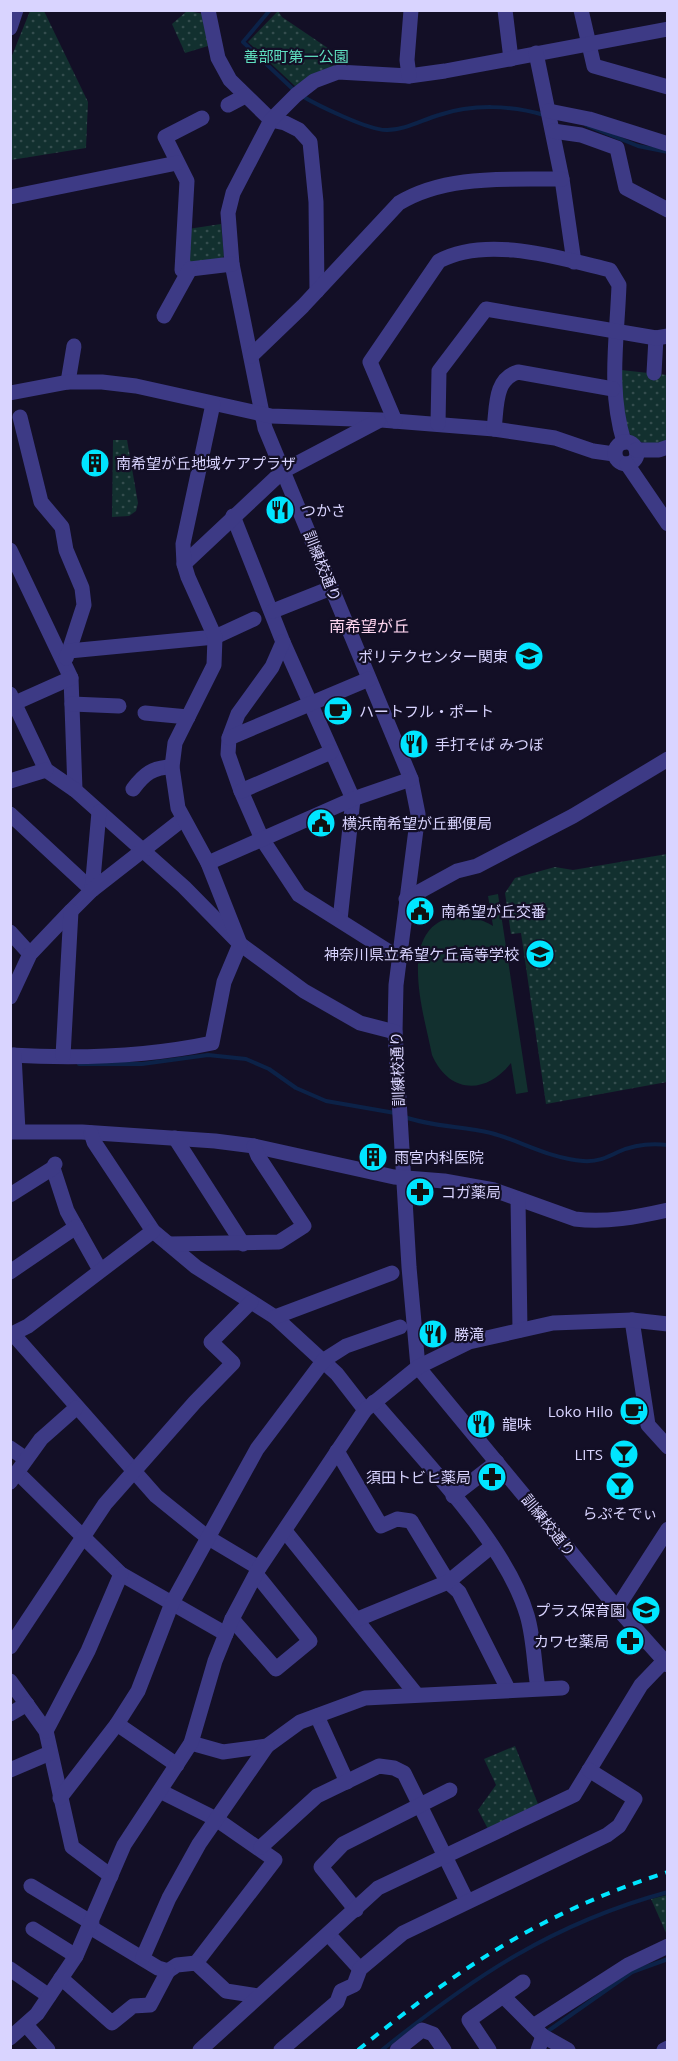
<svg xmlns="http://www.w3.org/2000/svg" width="678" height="2061" font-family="'Open Sans','Noto Sans JP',sans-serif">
  <defs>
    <pattern id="park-dots" width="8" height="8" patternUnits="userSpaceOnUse" patternTransform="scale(1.5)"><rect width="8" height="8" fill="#12302f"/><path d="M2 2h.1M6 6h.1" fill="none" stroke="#344d4e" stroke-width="1.8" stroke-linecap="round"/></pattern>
  </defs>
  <rect width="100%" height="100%" fill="#130f26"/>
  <path fill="#12302f" d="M 498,894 L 528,1092 L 516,1094 L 511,1063 C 486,1095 449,1094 432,1055 C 425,1017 398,938 445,919 C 463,912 478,917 493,926 L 488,896 Z"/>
  <g fill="url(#park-dots)">
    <polygon points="30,11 44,11 88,102 86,148 11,160 11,58"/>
    <polygon points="187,11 204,14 208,46 185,53 172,24"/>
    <path d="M 278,11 L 282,17 L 344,59 L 345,67 C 324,67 312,75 296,87 L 248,42 Z"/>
    <polygon points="221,224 224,256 219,262 189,265 188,229"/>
    <path d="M 621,370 L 667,375 L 667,441 C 615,455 622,405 621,370 Z"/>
    <polygon points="113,440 127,440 138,503 136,511 129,516 112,517"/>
    <polygon points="667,854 667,1082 546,1104 521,933 511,934 505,893 515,878 555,867 573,870"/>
    <polygon points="515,1746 538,1804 488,1829 478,1810 496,1785 484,1759"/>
    <polygon points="667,1895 668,1895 667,1935 651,1899"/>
  </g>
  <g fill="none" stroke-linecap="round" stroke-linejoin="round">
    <g stroke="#0c2248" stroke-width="4">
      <polyline points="270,10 243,42 296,92"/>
      <path d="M 302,96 C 317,105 370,131 387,130 C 405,130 422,120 439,115 C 472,104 511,105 544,115"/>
      <polyline points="586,125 638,146 668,152"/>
      <polyline points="79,1064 142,1064 208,1055 246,1059 269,1069 296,1088 326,1101 395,1113"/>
      <path d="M 405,1117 C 432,1127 462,1126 491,1133 C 521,1141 551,1159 583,1161 C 597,1162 606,1158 618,1152 C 633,1145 651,1143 668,1145"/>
      <polyline points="548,2031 632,1972 668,1959"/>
      <path d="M 382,2050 C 473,1977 553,1923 668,1892"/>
    </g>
    <g stroke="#3d3a85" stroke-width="15">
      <polyline points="208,10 218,58 230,80 271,120 285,123 299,130 310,142 316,202 317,291"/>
      <polyline points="505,10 511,59"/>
      <polyline points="581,10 594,66 668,87"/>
      <polyline points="10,28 16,10"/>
      <polyline points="668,29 445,71 409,76 338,72 314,81 296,95 271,120 233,193 228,213 232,264 265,428 411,779 418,814 396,985 395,1032 409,1267 418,1367 617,1608 668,1665"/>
      <polyline points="536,53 562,179 574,262"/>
      <polyline points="409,76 407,60 411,10"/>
      <polyline points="228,105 245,96"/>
      <polyline points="549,111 589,119 668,144"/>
      <polyline points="202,118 165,137 187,181 182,270 232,264"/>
      <polyline points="553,131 581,135 617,148 626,188 668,210"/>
      <polyline points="10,197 177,163"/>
      <polyline points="164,316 190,269"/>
      <path d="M 251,356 L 303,306 L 399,203 C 447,174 508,180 562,179"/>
      <polyline points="654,373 656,338"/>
      <polyline points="68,382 74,346"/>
      <polyline points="10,393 68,382 102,382 136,386 271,416 381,420 494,429 555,438 593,451 614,454"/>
      <polyline points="20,417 41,502 62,527 66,550 82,588 84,605 69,651"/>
      <path d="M 395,421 L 370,362 L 439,261 C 487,235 560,258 610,270 L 619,285 C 617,340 608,389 624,442"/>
      <polyline points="438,424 439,371 486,309 656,338 668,336"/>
      <path d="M 494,429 C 497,407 494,379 518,372 L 613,389"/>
      <circle cx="626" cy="453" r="11"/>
      <polyline points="636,450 659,450 668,447"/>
      <polyline points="627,464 668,524"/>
      <polyline points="233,516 283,642 353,799 340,920"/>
      <polyline points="10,550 71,678 75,790"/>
      <polyline points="184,564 283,471 378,421"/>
      <polyline points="273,611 331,588"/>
      <polyline points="283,642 272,667 238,714 229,738 228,754 241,791 262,839 299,895 399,958"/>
      <polyline points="66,658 69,651 215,637 254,619"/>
      <polyline points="10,694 46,770 75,790 184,887 240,944 304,991 360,1023 395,1032"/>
      <polyline points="15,703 71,678"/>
      <polyline points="72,704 119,706"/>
      <polyline points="145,713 188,717"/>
      <polyline points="229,738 369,679"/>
      <polyline points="10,781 46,770"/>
      <path d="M 133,789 C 144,774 153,767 172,767"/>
      <polyline points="241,791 331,752"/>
      <polyline points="10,814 92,890"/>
      <polyline points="208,863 353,799 411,779"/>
      <polyline points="92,890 99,812"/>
      <polyline points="406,899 457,871 477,866 573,816 668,759"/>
      <polyline points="10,932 30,954"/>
      <polyline points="10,997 30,954 71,911 92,890 183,819"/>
      <path d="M 10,1055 C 78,1059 146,1057 212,1043 L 224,982 L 240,944 L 208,863 L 178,808 L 172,767 L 175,743 L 214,665 L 215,637 L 188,577 L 184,564 L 183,544 L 213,404"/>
      <polyline points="14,1055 18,1131"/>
      <polyline points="63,1056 71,911"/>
      <path d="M 10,1132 L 82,1132 L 215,1141 L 254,1146 L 394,1177 L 444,1181 L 494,1190 L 575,1219 C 606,1223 637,1217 668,1210"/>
      <polyline points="91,1133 94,1142 153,1231 196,1267 275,1317 337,1374 365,1410"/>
      <polyline points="175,1138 243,1244"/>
      <polyline points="53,1168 67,1211 100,1270"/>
      <polyline points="10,1195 53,1168 55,1164"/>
      <polyline points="518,1199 520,1330"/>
      <polyline points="169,1244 279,1242 304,1226 258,1156 254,1146"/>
      <polyline points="10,1272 76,1227"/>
      <polyline points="275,1317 392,1273"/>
      <polyline points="632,1320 648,1425 668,1447"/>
      <polyline points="13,1334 156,1496 207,1537 259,1568"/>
      <polyline points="10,1335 28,1326 153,1231"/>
      <path d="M 374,1402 C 423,1460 506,1543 527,1615 C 534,1638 534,1665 538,1688"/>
      <polyline points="10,1448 26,1459"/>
      <polyline points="337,1451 381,1526 397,1519 411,1521 448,1582 459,1592 508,1689"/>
      <polyline points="18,1473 121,1574 226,1634"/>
      <polyline points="10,1482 41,1439 76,1408"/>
      <polyline points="453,1496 497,1462"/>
      <polyline points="285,1531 416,1694"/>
      <polyline points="617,1608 668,1529"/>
      <polyline points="232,1619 276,1669 310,1641 256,1574"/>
      <polyline points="358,1619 448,1582 492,1546"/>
      <polyline points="10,1647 105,1504 195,1402 233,1363 211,1342 251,1302"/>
      <polyline points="10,1681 46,1731 72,1847 111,1876"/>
      <polyline points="10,1714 27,1704"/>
      <polyline points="317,1716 347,1782"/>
      <polyline points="117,1724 177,1765"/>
      <polyline points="46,1731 88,1651 121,1574"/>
      <polyline points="191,1743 223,1752 267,1746 300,1722 365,1698 562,1688"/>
      <polyline points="10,1770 50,1753"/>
      <polyline points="160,1791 216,1819 275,1860 196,1963"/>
      <polyline points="60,1798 117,1724 138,1691 172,1603 257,1449 324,1360 346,1346 400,1327"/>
      <polyline points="261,1847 317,1796 379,1766 394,1768 404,1773 467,1901"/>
      <polyline points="31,1886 92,1923"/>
      <polyline points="356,1910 321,1867 343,1844 450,1790"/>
      <polyline points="90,1927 158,1968 168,1971 177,1965 196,1963 226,1991 258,1996"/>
      <polyline points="33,1929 76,1956"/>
      <polyline points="329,1935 360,1969"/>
      <polyline points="143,1957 169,1898 199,1844 267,1746"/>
      <polyline points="10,1969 49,1996"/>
      <polyline points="61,1978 112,2023 133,2006 150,2005 168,1971"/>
      <polyline points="503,1996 543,2036 568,2050"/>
      <polyline points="27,2026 48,2050"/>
      <polyline points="533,2026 628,1965 668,1946"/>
      <polyline points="10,2038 37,2014 76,1956 124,1845 191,1743 215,1661 232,1619 259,1568 365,1410 418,1367 469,1342 553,1323 632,1320 668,1324"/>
      <polyline points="200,2050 378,1888 574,1795 641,1685 664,1661"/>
      <polyline points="281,2050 337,2002 341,1991 354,1985 360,1969 403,1933 607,1835 619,1826 635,1799 589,1770"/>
      <polyline points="397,2050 422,2030 433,2034 444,2050"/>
      <polyline points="489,2050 469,2020 523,1982"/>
      <polyline points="538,2050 543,2036"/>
      <polyline points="664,2050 668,2048"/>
    </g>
    <path stroke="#00e5ff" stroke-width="4" stroke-dasharray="9 8" stroke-linecap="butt" d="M 358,2050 C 459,1968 542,1912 668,1872"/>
  </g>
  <defs>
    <g id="building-disc" transform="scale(1.5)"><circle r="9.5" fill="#00e5ff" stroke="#130f26"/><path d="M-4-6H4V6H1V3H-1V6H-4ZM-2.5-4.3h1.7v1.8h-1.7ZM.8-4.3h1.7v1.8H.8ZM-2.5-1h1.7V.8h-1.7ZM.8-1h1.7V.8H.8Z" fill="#111"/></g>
    <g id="restaurant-disc" transform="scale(1.5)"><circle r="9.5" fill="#00e5ff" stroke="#130f26"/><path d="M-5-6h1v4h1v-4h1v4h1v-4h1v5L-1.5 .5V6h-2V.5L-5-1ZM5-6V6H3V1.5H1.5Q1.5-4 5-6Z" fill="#111"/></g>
    <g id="school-disc" transform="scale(1.5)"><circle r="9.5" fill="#00e5ff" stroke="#130f26"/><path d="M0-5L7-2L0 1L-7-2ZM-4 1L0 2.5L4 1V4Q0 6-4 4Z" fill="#111"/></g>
    <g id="cafe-disc" transform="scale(1.5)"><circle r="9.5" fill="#00e5ff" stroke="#130f26"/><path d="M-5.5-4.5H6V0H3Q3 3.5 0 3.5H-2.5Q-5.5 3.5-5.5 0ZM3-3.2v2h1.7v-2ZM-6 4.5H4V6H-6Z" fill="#111"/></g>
    <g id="civic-disc" transform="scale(1.5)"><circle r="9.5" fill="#00e5ff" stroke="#130f26"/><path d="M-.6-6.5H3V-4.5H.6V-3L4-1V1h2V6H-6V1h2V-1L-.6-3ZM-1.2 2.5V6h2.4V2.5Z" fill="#111"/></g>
    <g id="pharmacy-disc" transform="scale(1.5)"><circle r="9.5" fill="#00e5ff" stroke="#130f26"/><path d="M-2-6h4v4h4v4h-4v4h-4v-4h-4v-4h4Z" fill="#111"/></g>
    <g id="bar-disc" transform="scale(1.5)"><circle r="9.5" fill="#00e5ff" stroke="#130f26"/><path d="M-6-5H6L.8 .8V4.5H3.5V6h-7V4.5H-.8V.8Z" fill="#111"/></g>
  </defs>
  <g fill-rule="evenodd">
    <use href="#building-disc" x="95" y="463"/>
    <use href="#restaurant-disc" x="280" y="510"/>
    <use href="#school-disc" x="529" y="656"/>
    <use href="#cafe-disc" x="338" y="711"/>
    <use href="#restaurant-disc" x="414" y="744"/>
    <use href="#civic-disc" x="321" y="823"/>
    <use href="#civic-disc" x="420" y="911"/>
    <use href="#school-disc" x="540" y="954"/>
    <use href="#building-disc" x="373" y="1157"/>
    <use href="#pharmacy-disc" x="420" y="1192"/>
    <use href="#restaurant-disc" x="433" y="1334"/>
    <use href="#cafe-disc" x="634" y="1411"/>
    <use href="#restaurant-disc" x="481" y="1424"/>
    <use href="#bar-disc" x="624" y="1454"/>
    <use href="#pharmacy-disc" x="492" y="1477"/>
    <use href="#bar-disc" x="620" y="1486"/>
    <use href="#school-disc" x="646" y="1610"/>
    <use href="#pharmacy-disc" x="630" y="1641"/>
  </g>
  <g text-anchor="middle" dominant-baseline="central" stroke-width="4.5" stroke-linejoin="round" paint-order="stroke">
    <g font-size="15" fill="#5fe0c0" stroke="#130f26">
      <text x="296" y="56">善部町第一公園</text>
    </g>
    <g font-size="15" fill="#d9d4ff" stroke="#130f26" text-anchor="start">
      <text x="116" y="463">南希望が丘地域ケアプラザ</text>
      <text x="301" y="510">つかさ</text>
      <text x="508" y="656" text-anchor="end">ポリテクセンター関東</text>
      <text x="359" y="711">ハートフル・ポート</text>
      <text x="435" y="744">手打そば みつぼ</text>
      <text x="342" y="823">横浜南希望が丘郵便局</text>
      <text x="441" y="911">南希望が丘交番</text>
      <text x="519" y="954" text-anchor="end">神奈川県立希望ケ丘高等学校</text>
      <text x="394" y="1157">雨宮内科医院</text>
      <text x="441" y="1192">コガ薬局</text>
      <text x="454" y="1334">勝滝</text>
      <text x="613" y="1411" text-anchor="end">Loko Hilo</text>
      <text x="502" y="1424">龍味</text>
      <text x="603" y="1454" text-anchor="end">LITS</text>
      <text x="471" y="1477" text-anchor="end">須田トビヒ薬局</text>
      <text x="620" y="1513" text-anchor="middle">らぷそでぃ</text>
      <text x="625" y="1610" text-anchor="end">プラス保育園</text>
      <text x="609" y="1641" text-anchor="end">カワセ薬局</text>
    </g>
    <g font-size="15" fill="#d9d4ff" stroke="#130f26">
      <text transform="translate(323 566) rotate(68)">訓練校通り</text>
      <text transform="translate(397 1069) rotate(-92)">訓練校通り</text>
      <text transform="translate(549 1525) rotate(51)">訓練校通り</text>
    </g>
    <g font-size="16" fill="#ffd6f0" stroke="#130f26">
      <text x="369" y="626">南希望が丘</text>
    </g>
  </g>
  <rect width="678" height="2061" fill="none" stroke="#d9d4ff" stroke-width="24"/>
</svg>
